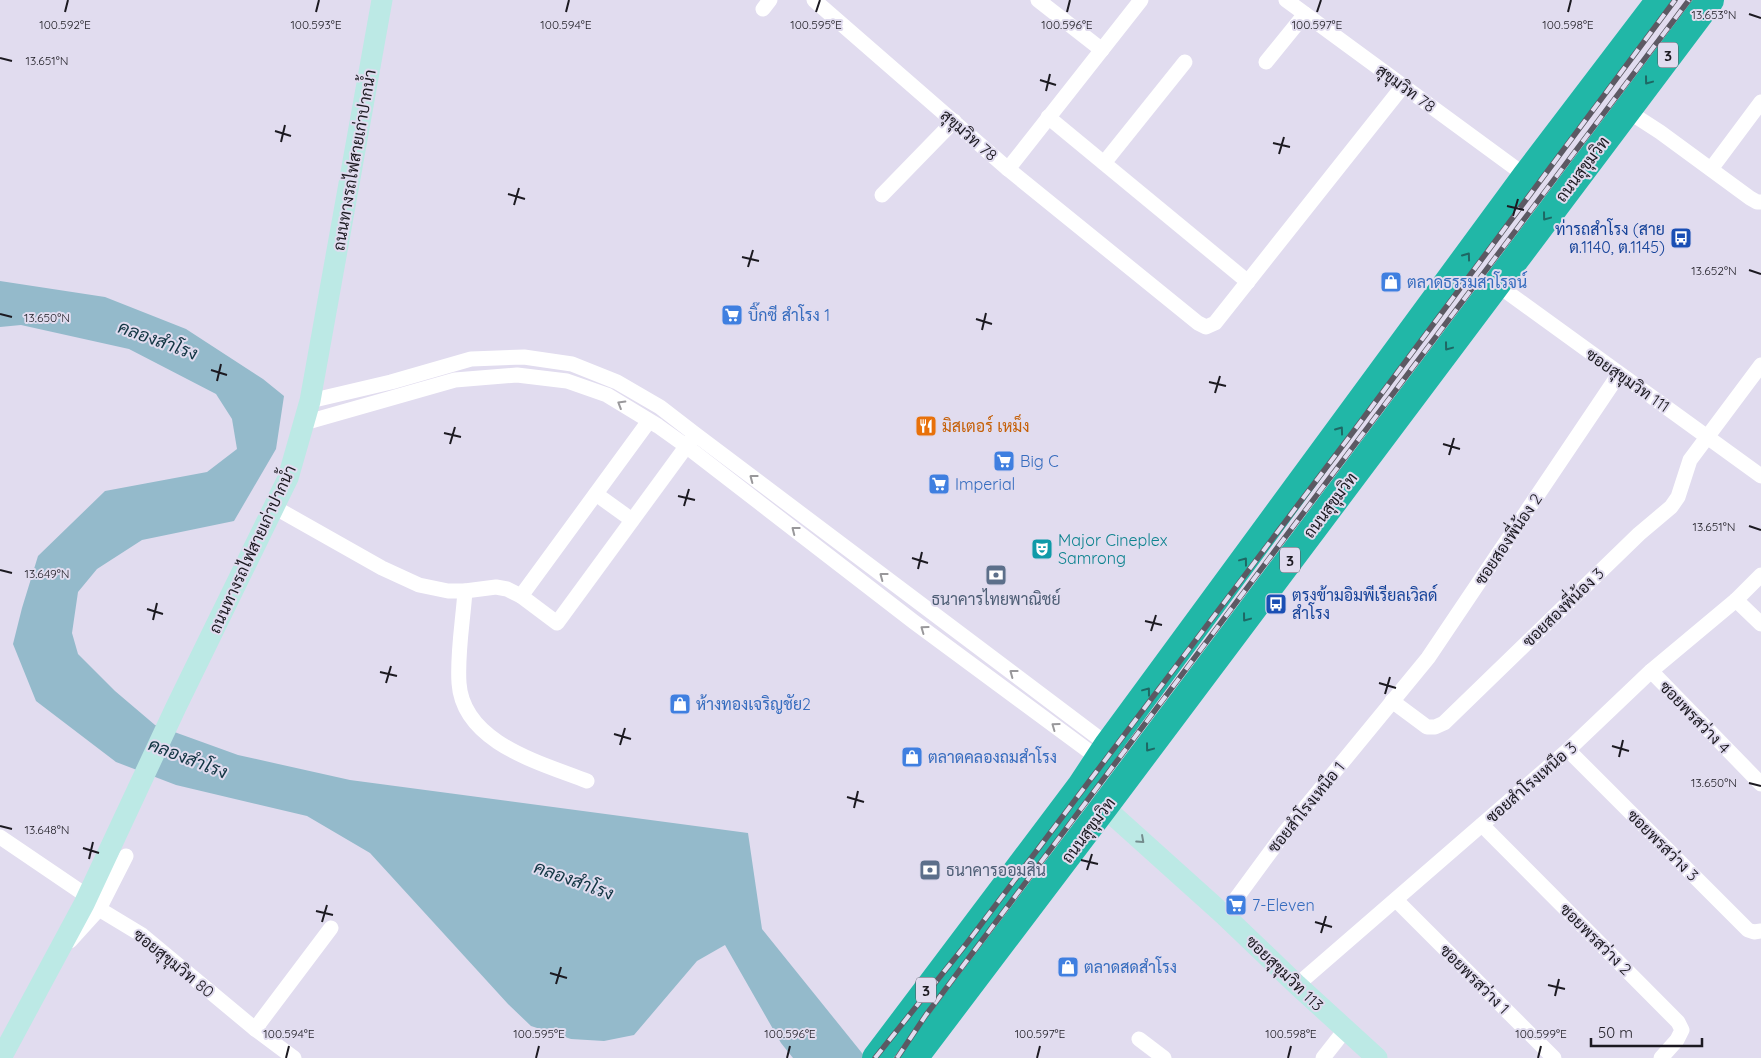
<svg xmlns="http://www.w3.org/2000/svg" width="1761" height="1058" font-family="Quicksand,Sarabun,sans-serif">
  <rect width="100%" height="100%" fill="#e1dcef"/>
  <polygon fill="#94bacb" points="0,281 105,297 186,329 263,379 284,396 276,449 234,521 142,540 97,569 78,592 72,633 78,654 115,691 155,725 238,755 350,780 748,833 762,929 866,1058 793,1058 781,1043 725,945 697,961 634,1035 604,1041 571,1039 531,1026 508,1004 370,853 307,816 176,785 116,762 36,701 13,644 22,608 38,556 105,491 207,472 237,449 232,419 216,394 129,349 21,325 0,327"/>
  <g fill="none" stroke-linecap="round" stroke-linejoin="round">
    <g stroke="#fff" stroke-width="15">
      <polyline points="814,0 1008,169 1198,323 1206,327 1215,323 1403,86"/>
      <polyline points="1038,0 1102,50"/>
      <polyline points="1286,0 1526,176"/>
      <polyline points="763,9 770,0"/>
      <polyline points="1266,62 1305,14"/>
      <polyline points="1626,110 1660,132 1750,198 1757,202 1761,202"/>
      <polyline points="1048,117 1248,282"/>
      <polyline points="1104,163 1185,62"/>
      <polyline points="1008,169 1141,0"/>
      <polyline points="1711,169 1761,102"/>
      <polyline points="882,195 954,121"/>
      <polyline points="1496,284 1761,476"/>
      <polyline points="310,401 391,382 471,359 524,357 572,364 617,382 660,407 695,434 1108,745"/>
      <polyline points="304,423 455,380 517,375 567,381 607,395 658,426 686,446 914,622 1094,755"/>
      <polyline points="596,494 632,520"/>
      <polyline points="274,507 382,568 419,585 448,591 465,591 496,587 507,589 521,596 649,421"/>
      <path d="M 465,591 C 463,621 457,653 459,683 C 463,743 541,763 587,781"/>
      <polyline points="521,596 557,623 691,440"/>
      <polyline points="1736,600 1761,624"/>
      <polyline points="1651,671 1761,784"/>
      <polyline points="1392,701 1427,727 1435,727 1444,723 1639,534 1671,507 1678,497 1690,460 1761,365"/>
      <polyline points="1568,750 1748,930 1754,932 1761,931"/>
      <polyline points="1482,825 1678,1022 1682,1030 1677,1040 1661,1058"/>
      <polyline points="0,837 87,896"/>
      <polyline points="126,856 99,909 142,935 255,1029 294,1058"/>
      <polyline points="1396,900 1554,1058"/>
      <polyline points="1224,915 1285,832 1428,658 1619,374"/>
      <polyline points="70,941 99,909"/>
      <polyline points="1297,985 1568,750 1651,671 1736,600 1761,575"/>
      <polyline points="255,1029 331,928"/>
      <polyline points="1139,1039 1164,1058"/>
      <polyline points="1323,1058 1345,1030"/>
    </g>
    <g stroke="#bce9e5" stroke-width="21">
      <polyline points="1104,807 1224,915 1297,985 1377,1058"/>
      <polyline points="1,1058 84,904 176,707 288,478 310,401 382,0"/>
    </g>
    <g stroke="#21b7a7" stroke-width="28">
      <polyline points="876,1058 1081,786 1108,745 1526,176 1660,0"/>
      <polyline points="914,1058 1104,807 1710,0"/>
    </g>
    <g stroke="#5c5963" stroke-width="5.5">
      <g id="rail">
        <polyline points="875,1058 967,943 1350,436 1675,0"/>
        <polyline points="897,1058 926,1015 1689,0"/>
      </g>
    </g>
    <use href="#rail" stroke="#e1dcef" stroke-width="4" stroke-dasharray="11" stroke-linecap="butt"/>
  </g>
  <defs><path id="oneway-chevron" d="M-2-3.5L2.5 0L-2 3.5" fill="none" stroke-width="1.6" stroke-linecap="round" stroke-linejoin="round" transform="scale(1.25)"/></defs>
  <g stroke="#1e6864">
    <use href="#oneway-chevron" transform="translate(1648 81) rotate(127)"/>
    <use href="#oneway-chevron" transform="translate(1546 217) rotate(127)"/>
    <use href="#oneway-chevron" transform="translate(1467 256) rotate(-54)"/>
    <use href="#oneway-chevron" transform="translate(1448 347) rotate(127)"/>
    <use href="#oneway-chevron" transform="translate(1340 430) rotate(-54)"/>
    <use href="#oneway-chevron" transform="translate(1244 561) rotate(-53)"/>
    <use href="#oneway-chevron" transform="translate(1246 618) rotate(127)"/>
    <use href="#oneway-chevron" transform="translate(1147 691) rotate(-53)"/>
    <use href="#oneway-chevron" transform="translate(1149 748) rotate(127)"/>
  </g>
  <g stroke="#99989b">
    <use href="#oneway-chevron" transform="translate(621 404) rotate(-149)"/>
    <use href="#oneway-chevron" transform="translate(753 478) rotate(-143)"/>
    <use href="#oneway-chevron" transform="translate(795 530) rotate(-142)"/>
    <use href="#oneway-chevron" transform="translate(883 576) rotate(-143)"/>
    <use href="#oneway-chevron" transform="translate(924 629) rotate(-144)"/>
    <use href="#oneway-chevron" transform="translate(1013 673) rotate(-143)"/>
    <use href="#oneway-chevron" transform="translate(1055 726) rotate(-144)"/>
  </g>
  <use stroke="#748c8d" href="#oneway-chevron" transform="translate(1141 840) rotate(42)"/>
  <path fill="none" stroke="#1c1a21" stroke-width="2" d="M 65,12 L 68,0M 316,12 L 319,0M 566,12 L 569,0M 816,12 L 820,0M 1067,12 L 1070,0M 1317,12 L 1321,0M 1568,12 L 1571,0M 1749,14 L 1761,18M 0,58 L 12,61M 1040,80 L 1056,85M 1046,91 L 1050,74M 275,131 L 291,136M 281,142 L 285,125M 1273,143 L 1290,147M 1279,154 L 1284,137M 508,194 L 525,199M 514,205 L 519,188M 1507,206 L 1524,210M 1513,216 L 1518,199M 742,257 L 759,261M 748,267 L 753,250M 1749,270 L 1761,274M 0,314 L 12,317M 976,319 L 992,324M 982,330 L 986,313M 211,370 L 227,375M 217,381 L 221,364M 1209,382 L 1226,386M 1215,393 L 1220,376M 444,433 L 461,437M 450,444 L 455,427M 1443,444 L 1460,449M 1449,455 L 1454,438M 678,496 L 695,500M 684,506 L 689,489M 1749,526 L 1761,530M 912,558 L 928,563M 918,569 L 922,552M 0,570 L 12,573M 147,609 L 163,614M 153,620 L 157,603M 1145,621 L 1162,625M 1151,631 L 1156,615M 380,672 L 397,676M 386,683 L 391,666M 1379,683 L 1396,688M 1385,694 L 1390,677M 614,734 L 631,739M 620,745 L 625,728M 1612,746 L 1629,751M 1619,757 L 1623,740M 1749,783 L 1761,786M 847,797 L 864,802M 854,808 L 858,791M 0,826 L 12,829M 83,848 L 99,853M 89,859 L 93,842M 1081,860 L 1098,864M 1087,870 L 1092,854M 316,911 L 333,915M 322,922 L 327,905M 1315,922 L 1332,927M 1321,933 L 1326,916M 550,973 L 567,978M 556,984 L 561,967M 1548,985 L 1565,989M 1555,996 L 1559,979M 286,1058 L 289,1046M 536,1058 L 539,1046M 787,1058 L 790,1046M 1037,1058 L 1040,1046M 1288,1058 L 1291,1046M 1538,1058 L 1541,1046"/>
  <defs>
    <g id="bus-square" transform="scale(1.125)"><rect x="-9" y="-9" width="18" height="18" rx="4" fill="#1a4fb4" stroke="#e1dcef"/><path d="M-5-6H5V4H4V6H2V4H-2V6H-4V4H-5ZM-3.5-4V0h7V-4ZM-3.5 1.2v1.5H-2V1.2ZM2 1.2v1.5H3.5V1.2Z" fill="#fff"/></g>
    <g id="shop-square" transform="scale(1.125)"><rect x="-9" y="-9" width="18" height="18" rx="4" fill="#3f7fe0" stroke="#e1dcef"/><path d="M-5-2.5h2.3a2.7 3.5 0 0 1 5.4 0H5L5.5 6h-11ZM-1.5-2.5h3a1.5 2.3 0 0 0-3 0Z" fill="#fff"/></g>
    <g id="supermarket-square" transform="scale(1.125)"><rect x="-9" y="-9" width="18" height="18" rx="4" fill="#3f7fe0" stroke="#e1dcef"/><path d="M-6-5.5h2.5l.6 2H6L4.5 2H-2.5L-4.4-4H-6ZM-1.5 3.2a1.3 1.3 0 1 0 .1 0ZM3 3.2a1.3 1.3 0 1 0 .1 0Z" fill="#fff"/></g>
    <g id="restaurant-square" transform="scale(1.125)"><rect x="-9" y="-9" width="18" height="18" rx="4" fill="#e8710a" stroke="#e1dcef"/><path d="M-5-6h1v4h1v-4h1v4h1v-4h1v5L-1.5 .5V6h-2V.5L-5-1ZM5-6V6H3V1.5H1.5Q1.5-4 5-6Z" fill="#fff"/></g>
    <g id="theatre-square" transform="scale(1.125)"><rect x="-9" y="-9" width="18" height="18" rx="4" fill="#0f9aa8" stroke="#e1dcef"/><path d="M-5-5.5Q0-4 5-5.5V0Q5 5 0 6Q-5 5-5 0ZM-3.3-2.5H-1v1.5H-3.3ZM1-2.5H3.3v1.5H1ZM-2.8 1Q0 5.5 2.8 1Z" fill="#fff"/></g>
    <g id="bank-square" transform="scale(1.125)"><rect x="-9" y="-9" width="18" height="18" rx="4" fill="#5c6f8a" stroke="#e1dcef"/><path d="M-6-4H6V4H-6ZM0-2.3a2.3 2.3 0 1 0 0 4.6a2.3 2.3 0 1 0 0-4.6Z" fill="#fff"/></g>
  </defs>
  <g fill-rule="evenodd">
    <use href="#bus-square" x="1681" y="238"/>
    <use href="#shop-square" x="1391" y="282"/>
    <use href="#supermarket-square" x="732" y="315"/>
    <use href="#restaurant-square" x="926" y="426"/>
    <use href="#supermarket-square" x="1004" y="461"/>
    <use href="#supermarket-square" x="939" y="484"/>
    <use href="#theatre-square" x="1042" y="549"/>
    <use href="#bank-square" x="996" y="575"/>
    <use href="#bus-square" x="1276" y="604"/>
    <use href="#shop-square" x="680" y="704"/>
    <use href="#shop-square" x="912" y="757"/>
    <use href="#bank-square" x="930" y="870"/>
    <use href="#supermarket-square" x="1236" y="905"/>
    <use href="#shop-square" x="1068" y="967"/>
  </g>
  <g text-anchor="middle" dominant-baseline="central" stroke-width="4" stroke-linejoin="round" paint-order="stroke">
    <g fill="#e1dcef" stroke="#57545f" stroke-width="1">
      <rect x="1658" y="42.5" width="20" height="25" rx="4"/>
      <rect x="1280" y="547.5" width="20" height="25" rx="4"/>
      <rect x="916" y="977.5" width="20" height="25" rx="4"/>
    </g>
    <g font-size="15" font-weight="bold" fill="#1c1a21">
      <text x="1668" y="55">3</text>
      <text x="1290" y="560">3</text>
      <text x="926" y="990">3</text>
    </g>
    <g font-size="16" fill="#1c1a21" stroke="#e1dcef">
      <text transform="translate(1406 88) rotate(36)">สุขุมวิท 78</text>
      <text transform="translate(969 135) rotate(41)">สุขุมวิท 78</text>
      <text transform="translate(354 160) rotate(-80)">ถนนทางรถไฟสายเก่าปากน้ำ</text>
      <text transform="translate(1582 169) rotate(-53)">ถนนสุขุมวิท</text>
      <text transform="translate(1628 380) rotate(35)">ซอยสุขุมวิท 111</text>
      <text transform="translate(1330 505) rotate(-53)">ถนนสุขุมวิท</text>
      <text transform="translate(1508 539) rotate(-56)">ซอยสองพี่น้อง 2</text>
      <text transform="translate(252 549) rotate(-65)">ถนนทางรถไฟสายเก่าปากน้ำ</text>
      <text transform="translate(1563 607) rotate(-44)">ซอยสองพี่น้อง 3</text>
      <text transform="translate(1695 717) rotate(46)">ซอยพรสว่าง 4</text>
      <text transform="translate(1531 782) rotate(-41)">ซอยสำโรงเหนือ 3</text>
      <text transform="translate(1306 807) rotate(-51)">ซอยสำโรงเหนือ 1</text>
      <text transform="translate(1088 830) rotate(-53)">ถนนสุขุมวิท</text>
      <text transform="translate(1663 845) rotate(45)">ซอยพรสว่าง 3</text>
      <text transform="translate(1596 939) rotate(45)">ซอยพรสว่าง 2</text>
      <text transform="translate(174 963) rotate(39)">ซอยสุขุมวิท 80</text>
      <text transform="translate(1285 973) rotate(44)">ซอยสุขุมวิท 113</text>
      <text transform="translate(1475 979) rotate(45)">ซอยพรสว่าง 1</text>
    </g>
    <g font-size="16" fill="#164399" stroke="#e1dcef" text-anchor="end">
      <text x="1665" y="229">ท่ารถสำโรง (สาย<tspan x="1665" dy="18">ต.1140, ต.1145)</tspan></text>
      <text x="1292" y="595" text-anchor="start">ตรงข้ามอิมพีเรียลเวิลด์<tspan x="1292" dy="18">สําโรง</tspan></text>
    </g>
    <g font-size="16" fill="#366cbe" stroke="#e1dcef" text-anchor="start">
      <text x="1407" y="282">ตลาดธรรมสาโรจน์</text>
      <text x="748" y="315">บิ๊กซี สำโรง 1</text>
      <text x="1020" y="461">Big C</text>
      <text x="955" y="484">Imperial</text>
      <text x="696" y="704">ห้างทองเจริญชัย2</text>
      <text x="928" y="757">ตลาดคลองถมสำโรง</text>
      <text x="1252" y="905">7-Eleven</text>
      <text x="1084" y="967">ตลาดสดสำโรง</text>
    </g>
    <g font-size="16" fill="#c56008" stroke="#e1dcef" text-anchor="start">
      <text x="942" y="426">มิสเตอร์ เหม็ง</text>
    </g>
    <g font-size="16" fill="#0d838f" stroke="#e1dcef" text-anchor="start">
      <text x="1058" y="540">Major Cineplex<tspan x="1058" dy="18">Samrong</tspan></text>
    </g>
    <g font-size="16" fill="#4e5e75" stroke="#e1dcef">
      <text x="996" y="599">ธนาคารไทยพาณิชย์</text>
      <text x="946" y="870" text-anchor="start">ธนาคารออมสิน</text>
    </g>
    <g font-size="18" font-style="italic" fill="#123543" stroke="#e1dcef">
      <text transform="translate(158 340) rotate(20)">คลองสำโรง</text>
      <text transform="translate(188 758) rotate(21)">คลองสำโรง</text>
      <text transform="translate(574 880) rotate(20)">คลองสำโรง</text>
    </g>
  </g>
  <g font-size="12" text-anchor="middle" fill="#1c1a21" stroke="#e1dcef" stroke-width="4" stroke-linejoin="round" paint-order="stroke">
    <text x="1714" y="19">13.653°N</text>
    <text x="65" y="29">100.592°E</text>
    <text x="316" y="29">100.593°E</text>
    <text x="566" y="29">100.594°E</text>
    <text x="816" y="29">100.595°E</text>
    <text x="1067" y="29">100.596°E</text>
    <text x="1317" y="29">100.597°E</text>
    <text x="1568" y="29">100.598°E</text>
    <text x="47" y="65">13.651°N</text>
    <text x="1714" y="275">13.652°N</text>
    <text x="47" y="322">13.650°N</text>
    <text x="1714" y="531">13.651°N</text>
    <text x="47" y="578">13.649°N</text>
    <text x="1714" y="787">13.650°N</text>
    <text x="47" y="834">13.648°N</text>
    <text x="289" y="1038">100.594°E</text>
    <text x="539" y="1038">100.595°E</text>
    <text x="790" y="1038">100.596°E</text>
    <text x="1040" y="1038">100.597°E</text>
    <text x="1291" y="1038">100.598°E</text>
    <text x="1541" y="1038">100.599°E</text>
  </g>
  <path d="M1591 1038v8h111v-8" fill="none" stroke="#1c1a21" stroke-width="2.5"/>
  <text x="1598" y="1038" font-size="15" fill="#1c1a21" stroke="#e1dcef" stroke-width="4" paint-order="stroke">50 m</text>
</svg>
